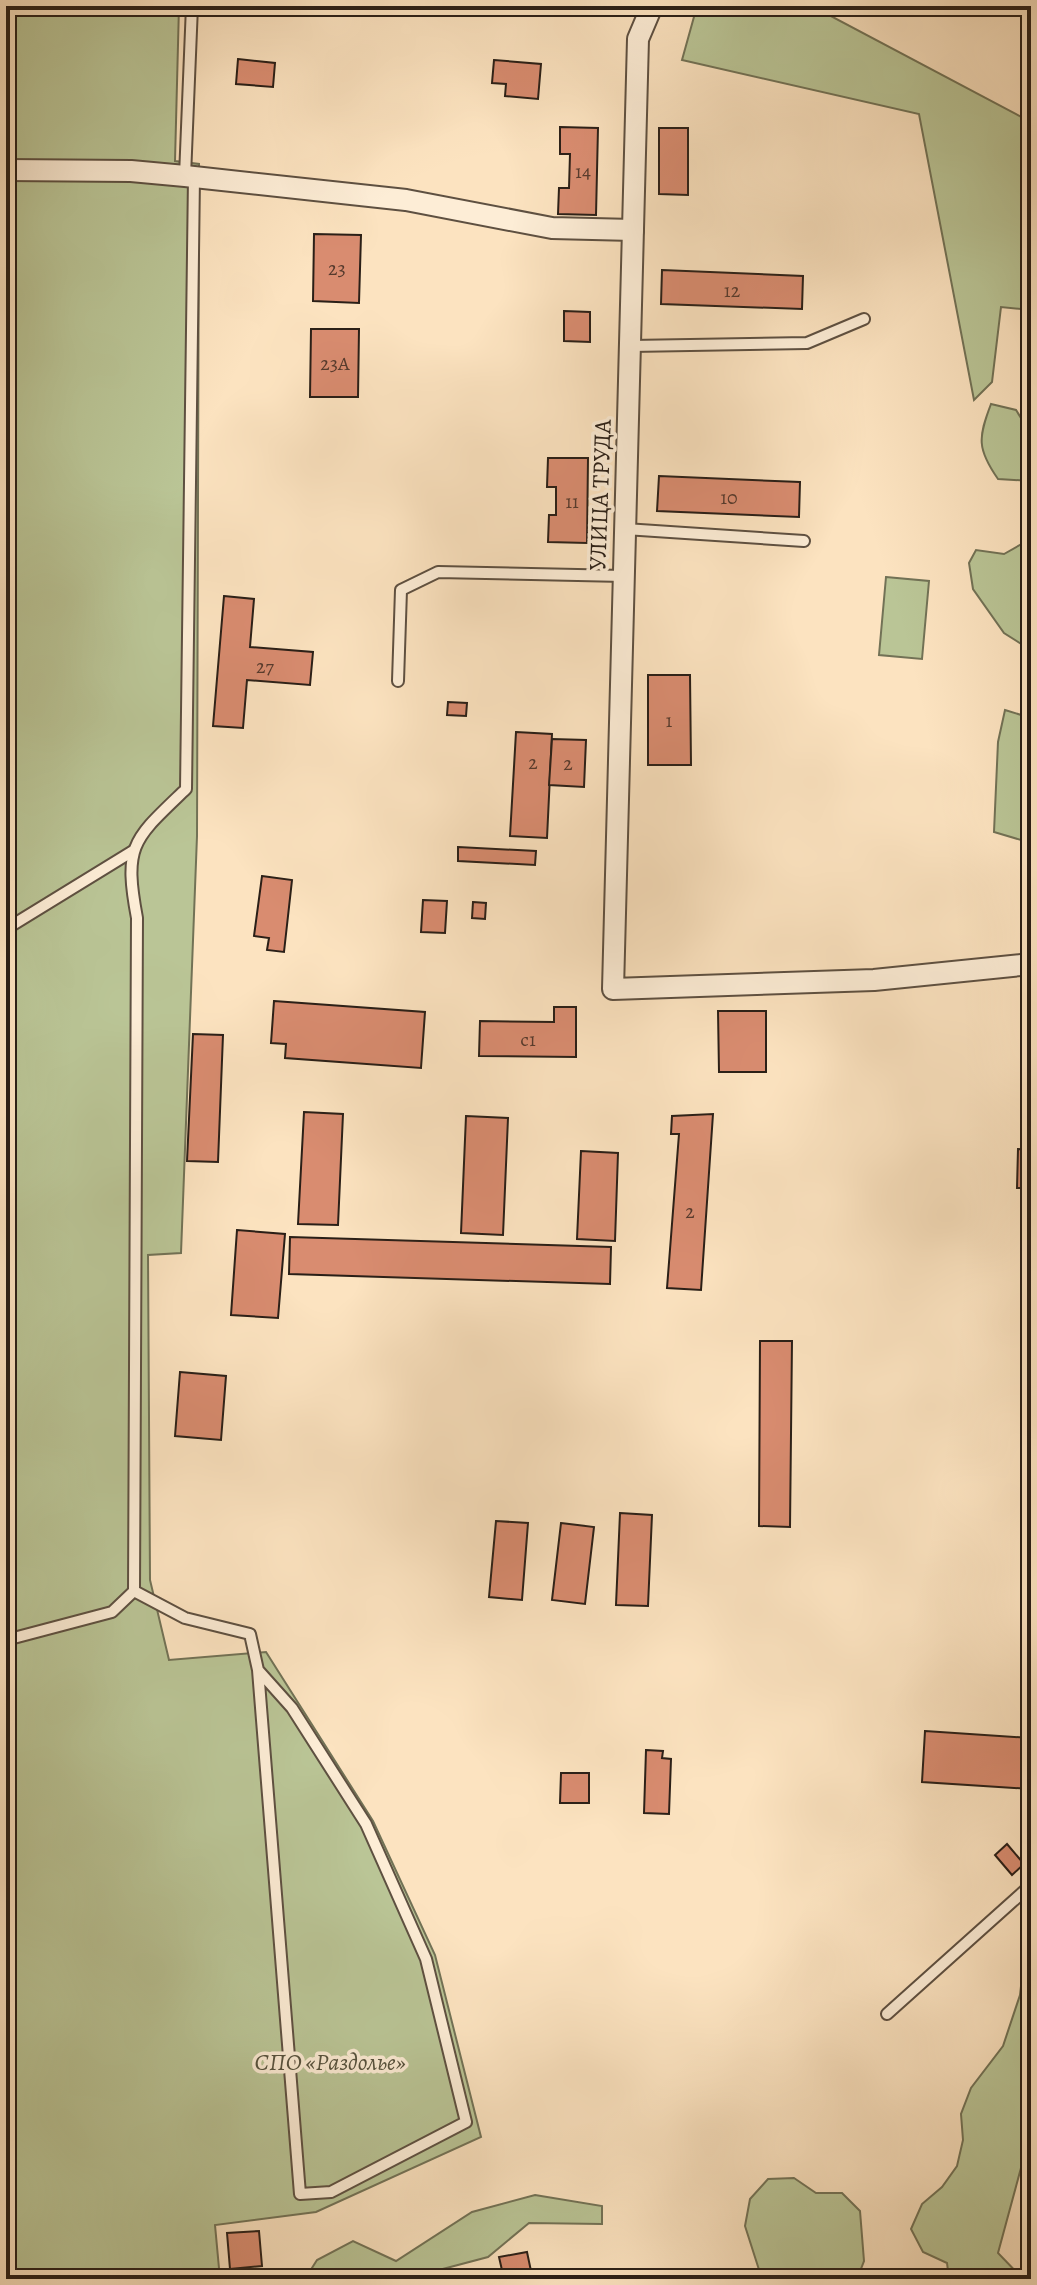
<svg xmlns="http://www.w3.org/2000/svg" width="1037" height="2285" font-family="Alegreya,serif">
  <rect width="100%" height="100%" fill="#fce3c0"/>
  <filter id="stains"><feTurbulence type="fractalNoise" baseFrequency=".0025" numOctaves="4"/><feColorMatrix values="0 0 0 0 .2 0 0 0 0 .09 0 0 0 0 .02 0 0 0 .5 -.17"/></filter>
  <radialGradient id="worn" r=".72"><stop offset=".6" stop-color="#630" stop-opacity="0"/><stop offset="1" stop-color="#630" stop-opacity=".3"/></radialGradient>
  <g fill="#bac596" stroke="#727256" stroke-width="2">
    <polygon points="6,6 179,6 175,161 199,164 197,836 181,1253 148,1255 150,1580 169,1660 266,1652 373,1821 435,1955 481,2137 316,2212 215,2225 220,2279 6,2279"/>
    <polygon points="697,6 812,6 1031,122 1031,310 1001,307 992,382 974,400 919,114 682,60"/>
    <path d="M 991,404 L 1016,410 L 1031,434 L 1031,481 L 998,479 C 977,449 978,438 991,404 Z"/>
    <polygon points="1027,541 1031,541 1031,644 1026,647 1004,633 973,589 969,563 976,550 1004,554"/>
    <polygon points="886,577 929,581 922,659 879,655"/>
    <polygon points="1005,710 1031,718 1031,843 994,832 998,742"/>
    <polygon points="1023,1968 1031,1972 1031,2131 998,2253 1023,2279 949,2279 947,2263 923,2252 911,2229 922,2204 942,2187 957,2166 963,2140 961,2114 971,2088 1003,2046 1020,1995"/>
    <polygon points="794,2178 816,2193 842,2193 860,2211 864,2261 857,2279 762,2279 745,2226 750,2199 768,2179"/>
    <polygon points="535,2195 602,2206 602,2224 529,2223 488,2257 405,2279 305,2279 317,2260 353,2241 396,2261 472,2212"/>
  </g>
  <g fill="#d98c70" stroke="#2a1f17" stroke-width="2">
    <polygon points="238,59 275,63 273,87 236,84"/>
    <polygon points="494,60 541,64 538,99 505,96 506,84 492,83"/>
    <polygon points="560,127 598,128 596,215 558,214 559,188 569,188 570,154 560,154"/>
    <polygon points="659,128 688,128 688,195 659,194"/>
    <polygon points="314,234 361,235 359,303 313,301"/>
    <polygon points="662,270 803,276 802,309 661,304"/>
    <polygon points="564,311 590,312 590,342 564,341"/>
    <polygon points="311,329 359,329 358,397 310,397"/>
    <polygon points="548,458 588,458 587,543 548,542 549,515 556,515 556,487 547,487"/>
    <polygon points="659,476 800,482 799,517 657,511"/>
    <polygon points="224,596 254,599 250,647 313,652 310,685 247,680 243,728 213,726"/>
    <polygon points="648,675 690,675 691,765 648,765"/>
    <polygon points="448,702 467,703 466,716 447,715"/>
    <polygon points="516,732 552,734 547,838 510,836"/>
    <polygon points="552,739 586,740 584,787 549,785"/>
    <polygon points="458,847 536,851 535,865 458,861"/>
    <polygon points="262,876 292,880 284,952 267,950 269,938 254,936"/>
    <polygon points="423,900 447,901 445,933 421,932"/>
    <polygon points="473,902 486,903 485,919 472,918"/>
    <polygon points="274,1001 425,1012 421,1068 285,1058 286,1044 271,1043"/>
    <polygon points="554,1007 576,1007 576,1057 479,1056 480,1021 554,1022"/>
    <polygon points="718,1011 766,1011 766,1072 719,1072"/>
    <polygon points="193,1034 223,1035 218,1162 187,1161"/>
    <polygon points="304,1112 343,1114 338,1225 298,1224"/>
    <polygon points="713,1114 701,1290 667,1288 679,1134 671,1134 672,1116"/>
    <polygon points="466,1116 508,1118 503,1235 461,1233"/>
    <polygon points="1018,1149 1031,1150 1031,1188 1017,1188"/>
    <polygon points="581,1151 618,1153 615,1241 577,1239"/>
    <polygon points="237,1230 285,1234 278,1318 231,1315"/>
    <polygon points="290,1237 611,1247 610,1284 289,1274"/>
    <polygon points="760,1341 792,1341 790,1527 759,1526"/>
    <polygon points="180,1372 226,1376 221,1440 175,1436"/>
    <polygon points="620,1513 652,1515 648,1606 616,1605"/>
    <polygon points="496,1521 528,1523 522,1600 489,1597"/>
    <polygon points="561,1523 594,1527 585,1604 552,1600"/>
    <polygon points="925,1731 1031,1738 1031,1789 922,1782"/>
    <polygon points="646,1750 663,1751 662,1758 671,1759 669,1814 644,1813"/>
    <polygon points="561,1773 589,1773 589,1803 560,1803"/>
    <polygon points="1007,1844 1024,1864 1012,1875 995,1855"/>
    <polygon points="259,2231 262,2266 230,2269 227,2233"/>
    <polygon points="527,2252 531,2271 526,2272 527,2279 504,2279 499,2257"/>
  </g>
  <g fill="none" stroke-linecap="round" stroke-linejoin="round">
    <g stroke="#5e5041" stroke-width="14">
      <g id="lane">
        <polyline points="185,176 192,6"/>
        <polyline points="631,346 807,343 864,319"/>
        <polyline points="625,529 804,541"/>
        <polyline points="398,681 401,590 438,572 624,576"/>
        <polyline points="6,929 133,851"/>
        <polyline points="134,1591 185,1618 250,1634 258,1670 300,2194 331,2192 466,2122 426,1959 366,1824 292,1708 258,1670"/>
        <path d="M 6,1640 L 112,1612 L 134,1591 L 137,918 C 123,844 134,839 186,789 L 194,177"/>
        <polyline points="887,2014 1031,1885"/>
      </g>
    </g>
    <g stroke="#5e5041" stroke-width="24">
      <g id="street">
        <polyline points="652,6 638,39 613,989 874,980 1031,964"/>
        <polyline points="6,170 131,171 185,176 406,200 552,228 633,230"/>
      </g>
    </g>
    <use href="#lane" stroke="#fdedd6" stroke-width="10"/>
    <use href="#street" stroke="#fdedd6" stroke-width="20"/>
  </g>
  <g text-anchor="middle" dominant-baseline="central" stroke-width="7" stroke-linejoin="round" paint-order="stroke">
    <g font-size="20" fill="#563a2d">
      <text x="583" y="171">14</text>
      <text x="337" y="268">23</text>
      <text x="732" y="290">12</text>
      <text x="335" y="363">23А</text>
      <text x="729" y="497">10</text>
      <text x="572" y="501">11</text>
      <text x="265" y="666">27</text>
      <text x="669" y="720">1</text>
      <text x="533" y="762">2</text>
      <text x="568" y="763">2</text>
      <text x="528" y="1039">с1</text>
      <text x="690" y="1211">2</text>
    </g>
    <g font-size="24" fill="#2a1f17" stroke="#fdedd6">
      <text transform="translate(600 495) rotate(-88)">УЛИЦА ТРУДА</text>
    </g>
    <g font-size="24" font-style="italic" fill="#55513d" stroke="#fdedd6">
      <text x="330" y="2062">СПО «Раздолье»</text>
    </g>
  </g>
  <rect width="1037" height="2285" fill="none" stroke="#fce3c0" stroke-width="32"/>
  <rect x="8" y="8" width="1021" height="2269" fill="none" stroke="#2a1f17" stroke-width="4"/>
  <rect x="16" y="16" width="1005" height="2253" fill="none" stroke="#2a1f17" stroke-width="2"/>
  <rect width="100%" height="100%" filter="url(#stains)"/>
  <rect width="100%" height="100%" fill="url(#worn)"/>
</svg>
